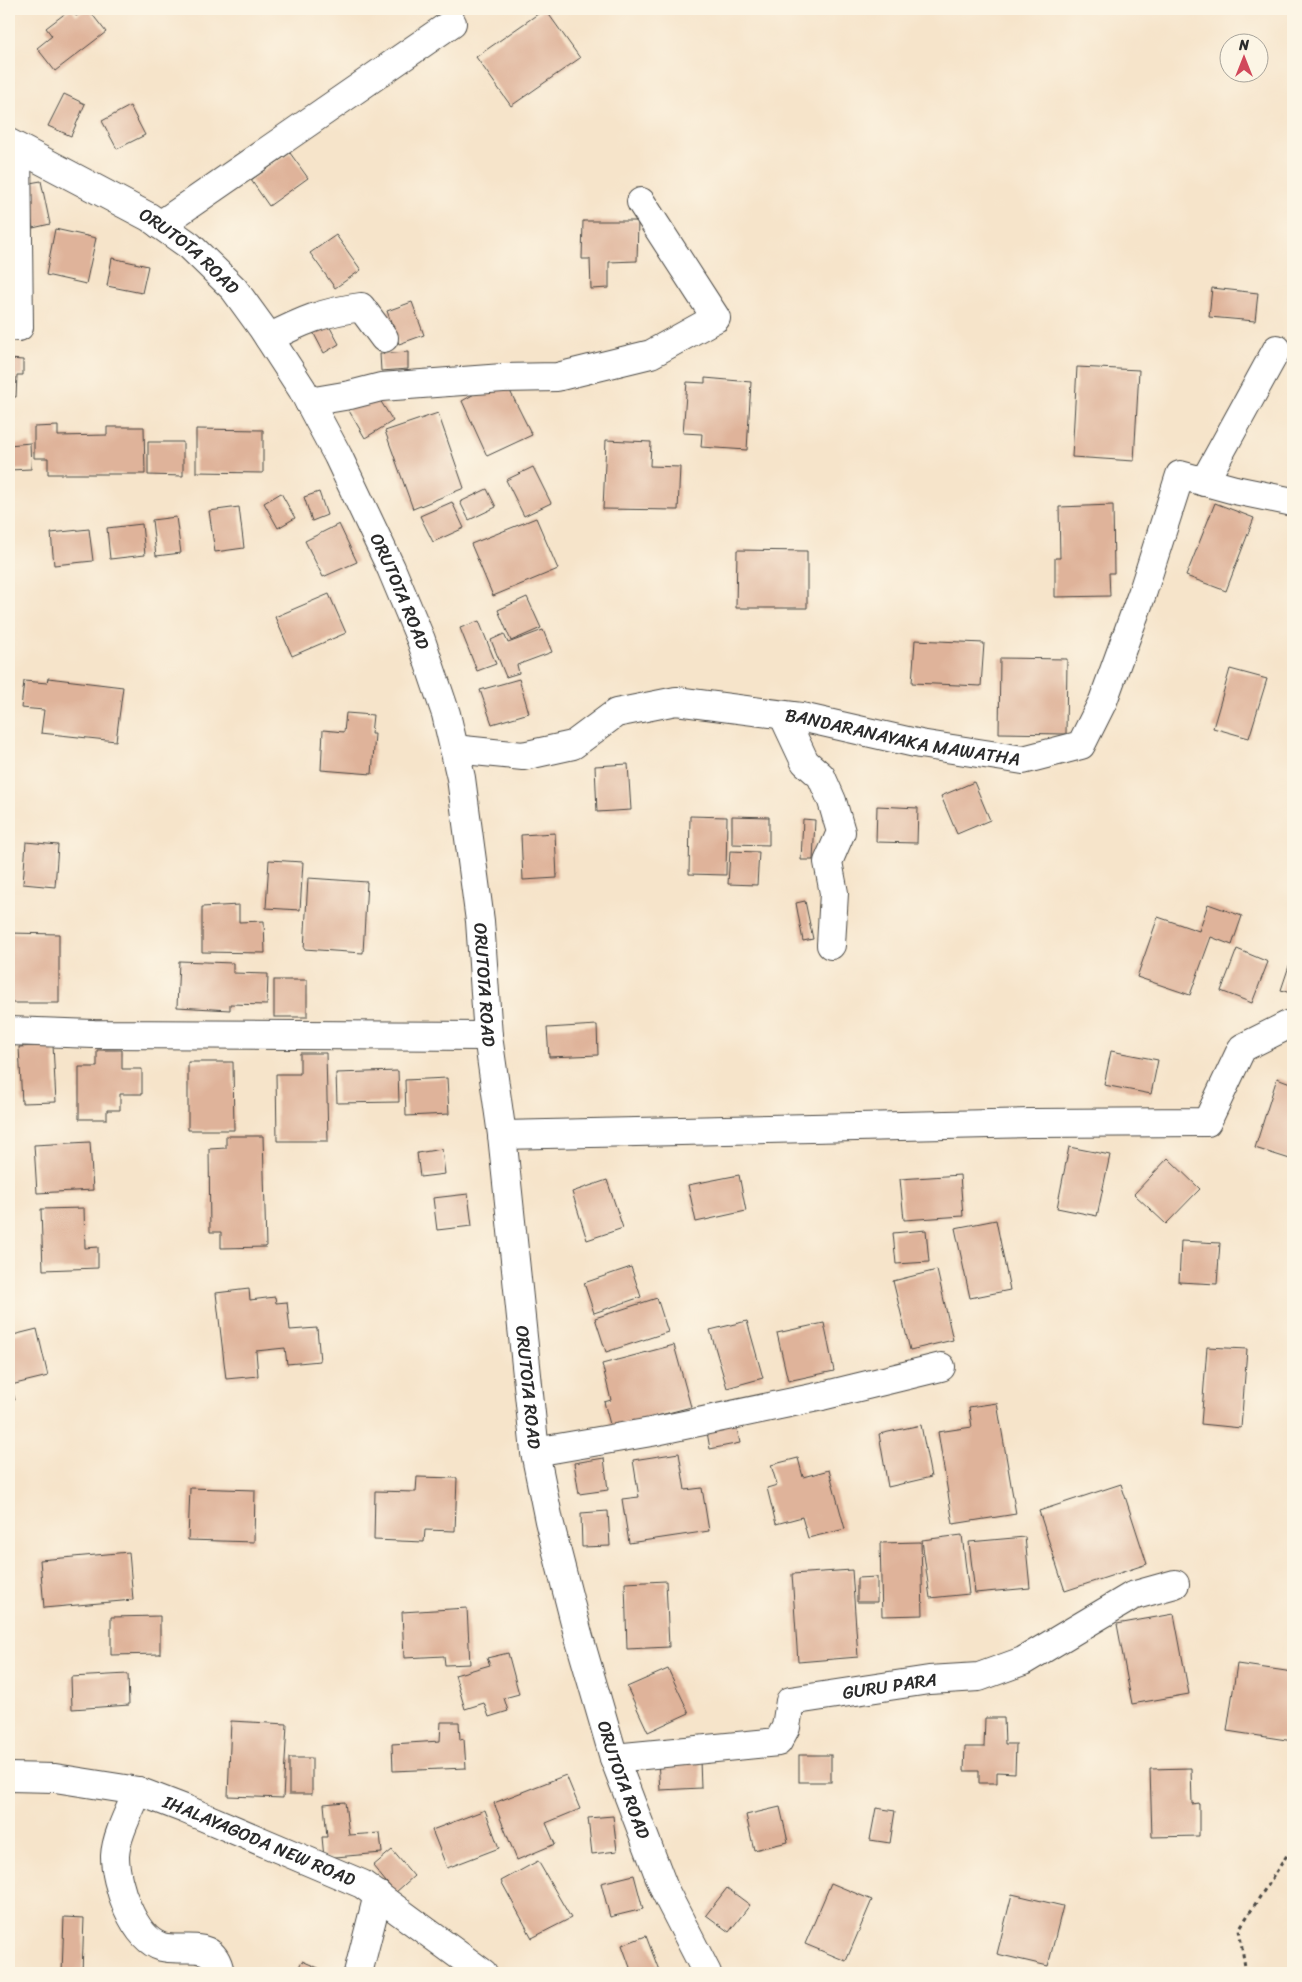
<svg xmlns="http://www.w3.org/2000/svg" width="1302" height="1982" font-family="Sriracha,sans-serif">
  <rect width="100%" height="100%" fill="#fcf5e5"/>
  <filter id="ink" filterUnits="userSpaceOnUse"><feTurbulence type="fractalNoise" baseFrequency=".02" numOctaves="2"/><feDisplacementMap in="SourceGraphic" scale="10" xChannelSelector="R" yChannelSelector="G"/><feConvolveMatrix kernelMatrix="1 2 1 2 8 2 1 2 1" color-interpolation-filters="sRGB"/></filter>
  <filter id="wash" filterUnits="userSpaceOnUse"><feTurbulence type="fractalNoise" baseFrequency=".0096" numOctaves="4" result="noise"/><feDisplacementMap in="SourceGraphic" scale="20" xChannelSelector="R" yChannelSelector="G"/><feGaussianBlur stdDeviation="1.12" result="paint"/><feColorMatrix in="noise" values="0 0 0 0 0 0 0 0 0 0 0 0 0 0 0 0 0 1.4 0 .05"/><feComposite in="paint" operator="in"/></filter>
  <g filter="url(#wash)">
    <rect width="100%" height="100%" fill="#f6e4ca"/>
    <g id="blocks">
      <g fill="#dfb39a">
        <polygon points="71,9 76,16 88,9 106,32 55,71 37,48 52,36 46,28"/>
        <polygon points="545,9 580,58 511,106 476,57"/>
        <polygon points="64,94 85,104 71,136 48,126"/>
        <polygon points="130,106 145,135 117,149 102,121"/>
        <polygon points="290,153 308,178 269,206 251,180"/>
        <polygon points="41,181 50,224 33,228 24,184"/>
        <polygon points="583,221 638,221 637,261 609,262 609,288 591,289 590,259 582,259"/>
        <polygon points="55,229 96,238 86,284 46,275"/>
        <polygon points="336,235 361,270 335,288 310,253"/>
        <polygon points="112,258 148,266 142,293 107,286"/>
        <polygon points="1212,288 1258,293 1255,321 1209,317"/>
        <polygon points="412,302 424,335 399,344 387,311"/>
        <polygon points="327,322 339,344 324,353 312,330"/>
        <polygon points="408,352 408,369 381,371 380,354"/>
        <polygon points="9,359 23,360 23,375 17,375 16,397 9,397"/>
        <polygon points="1077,367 1139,370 1134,461 1072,457"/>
        <polygon points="705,378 751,382 747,450 701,447 702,434 683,433 687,382 705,383"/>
        <polygon points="492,384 507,385 532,435 487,456 462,401"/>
        <polygon points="375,392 393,421 365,438 348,409"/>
        <polygon points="438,413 464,488 413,509 385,431"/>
        <polygon points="58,426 58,436 107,435 107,427 144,427 145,474 48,474 48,458 34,458 34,427"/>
        <polygon points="196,429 263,430 263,473 196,472"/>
        <polygon points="606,440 651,442 650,466 680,467 678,510 603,509"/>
        <polygon points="148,442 183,442 183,476 148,475"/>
        <polygon points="30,443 31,469 9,470 9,445"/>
        <polygon points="533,467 551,503 524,516 506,480"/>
        <polygon points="487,489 496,507 469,520 460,502"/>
        <polygon points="319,492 327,515 312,521 304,497"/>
        <polygon points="281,493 295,518 278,528 264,503"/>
        <polygon points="452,502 464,528 433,542 420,516"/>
        <polygon points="1215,503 1254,518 1226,591 1186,576"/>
        <polygon points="1113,505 1114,573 1109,573 1110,596 1055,597 1055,558 1060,558 1059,507"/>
        <polygon points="239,507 244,548 215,552 209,511"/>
        <polygon points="176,517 181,553 156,556 152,520"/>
        <polygon points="536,518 558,569 493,596 471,544"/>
        <polygon points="142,524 145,555 110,559 107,528"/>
        <polygon points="339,524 357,562 323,577 305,541"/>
        <polygon points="89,529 93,561 54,565 51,533"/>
        <polygon points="737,550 807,551 807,608 736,608"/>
        <polygon points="329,594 346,633 292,656 275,617"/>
        <polygon points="527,597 541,628 511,641 498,610"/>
        <polygon points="479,621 496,664 477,671 460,628"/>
        <polygon points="543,630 552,652 517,665 519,673 506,677 491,640 504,634 508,643"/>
        <polygon points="915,640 984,643 981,686 912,683"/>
        <polygon points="1000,658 1067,659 1066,734 999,733"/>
        <polygon points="1230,669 1267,679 1249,738 1213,728"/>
        <polygon points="48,678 123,687 116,741 41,733 44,710 21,708 24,681 47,683"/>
        <polygon points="519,679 529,713 492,724 480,690"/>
        <polygon points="346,713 373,715 371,734 375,734 372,774 321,770 323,730 344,732"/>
        <polygon points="628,764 631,810 597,812 595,766"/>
        <polygon points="974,782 990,820 957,834 941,796"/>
        <polygon points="877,806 918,808 917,843 876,842"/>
        <polygon points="690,816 727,817 726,875 689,874"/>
        <polygon points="732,816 769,817 769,845 732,844"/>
        <polygon points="803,819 815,820 813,860 801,860"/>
        <polygon points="555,833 557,878 523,880 521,835"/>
        <polygon points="26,842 58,845 55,887 23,884"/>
        <polygon points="730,851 759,852 757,885 728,884"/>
        <polygon points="269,860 303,862 300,910 266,908"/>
        <polygon points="308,878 367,882 363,953 304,949"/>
        <polygon points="805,901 813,939 803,941 796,903"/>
        <polygon points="1208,904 1242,916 1232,945 1211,937 1190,995 1137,977 1158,917 1199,931"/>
        <polygon points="239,905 239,922 264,921 265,953 202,952 202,907"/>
        <polygon points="9,933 59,934 59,1003 9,1003"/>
        <polygon points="1237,949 1268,962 1252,1003 1221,991"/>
        <polygon points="1293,954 1293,994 1281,990"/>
        <polygon points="179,961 233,963 233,973 268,974 267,1005 230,1004 230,1010 177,1007"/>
        <rect x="274" y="980" width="33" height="37"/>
        <polygon points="597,1025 598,1055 549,1057 547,1028"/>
        <polygon points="53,1045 56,1102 22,1103 19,1047"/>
        <polygon points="97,1050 122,1050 122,1069 142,1069 142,1094 120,1094 120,1110 107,1110 107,1119 79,1119 79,1067 97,1067"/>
        <polygon points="1111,1051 1158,1060 1151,1094 1104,1085"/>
        <polygon points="300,1053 326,1053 328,1141 277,1141 276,1074 300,1074"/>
        <polygon points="188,1062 233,1062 234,1130 188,1130"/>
        <polygon points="398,1071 399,1102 337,1103 336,1073"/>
        <polygon points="447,1078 449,1114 406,1116 405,1080"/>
        <polygon points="1277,1078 1293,1084 1293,1160 1255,1148"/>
        <polygon points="226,1136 263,1136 266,1247 221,1248 221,1232 210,1232 209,1149 226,1148"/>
        <polygon points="90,1142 93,1190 37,1193 34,1145"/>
        <polygon points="1069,1147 1110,1155 1097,1216 1057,1208"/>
        <polygon points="442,1149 445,1174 420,1177 417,1153"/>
        <polygon points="1168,1158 1200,1189 1166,1224 1134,1194"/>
        <polygon points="739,1175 746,1211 696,1222 688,1185"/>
        <polygon points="960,1175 963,1216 904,1220 900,1179"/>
        <polygon points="607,1180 623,1228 587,1240 572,1192"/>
        <polygon points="468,1194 472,1226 437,1230 433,1198"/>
        <polygon points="84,1208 85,1248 98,1247 98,1268 43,1270 41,1209"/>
        <polygon points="996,1220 1010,1290 970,1298 955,1228"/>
        <polygon points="926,1230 929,1262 896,1264 893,1233"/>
        <polygon points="1181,1241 1220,1243 1217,1284 1179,1282"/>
        <polygon points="631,1267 641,1297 594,1313 584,1283"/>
        <polygon points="937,1270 953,1340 910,1350 893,1281"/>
        <polygon points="249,1289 250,1300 275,1297 276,1303 287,1302 290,1330 317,1328 320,1361 287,1364 285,1348 256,1351 258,1376 226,1379 216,1293"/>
        <polygon points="657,1298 668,1332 606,1352 595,1318"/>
        <polygon points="747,1321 763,1378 727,1388 710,1330"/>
        <polygon points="824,1323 834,1371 788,1381 777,1333"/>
        <polygon points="37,1329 48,1376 11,1385 15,1400 9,1401 9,1336"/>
        <polygon points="674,1345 691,1407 611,1428 604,1402 611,1400 602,1364"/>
        <polygon points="1207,1347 1247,1349 1241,1428 1201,1424"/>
        <polygon points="997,1403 1016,1514 953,1524 938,1432 972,1427 969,1407"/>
        <polygon points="735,1420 740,1443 710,1449 706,1426"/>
        <polygon points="921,1425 931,1477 888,1487 879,1434"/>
        <polygon points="679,1453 685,1490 702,1488 709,1531 629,1543 622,1499 639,1497 633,1460"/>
        <polygon points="604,1458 608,1490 579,1494 574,1463"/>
        <polygon points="798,1458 803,1477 829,1470 845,1529 808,1538 802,1517 776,1524 767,1488 777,1485 771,1465"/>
        <polygon points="417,1477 457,1478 455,1531 425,1530 424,1542 374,1540 375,1491 416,1492"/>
        <polygon points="1121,1484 1147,1564 1065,1591 1039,1511"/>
        <polygon points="190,1488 255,1490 254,1542 188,1540"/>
        <polygon points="608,1511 610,1546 582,1547 581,1513"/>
        <polygon points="962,1535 969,1594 930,1598 922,1540"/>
        <polygon points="1025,1537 1030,1588 975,1593 969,1542"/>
        <polygon points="921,1542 923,1615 882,1616 880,1543"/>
        <polygon points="129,1552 133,1600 44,1608 40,1560"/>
        <polygon points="852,1570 858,1657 798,1662 792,1574"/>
        <polygon points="877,1577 877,1602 857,1602 857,1578"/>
        <polygon points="666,1581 669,1647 627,1649 625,1583"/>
        <polygon points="467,1608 470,1664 445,1665 444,1656 404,1658 402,1612"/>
        <polygon points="1174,1614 1189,1694 1132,1704 1117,1624"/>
        <polygon points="160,1616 160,1654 111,1655 111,1617"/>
        <polygon points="508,1653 519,1694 504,1698 508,1711 489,1717 484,1703 465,1709 455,1675 490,1665 487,1658"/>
        <polygon points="1237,1664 1293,1672 1293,1741 1227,1731"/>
        <polygon points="668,1669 689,1713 648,1732 627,1687"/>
        <polygon points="128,1674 129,1705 72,1709 71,1677"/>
        <polygon points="985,1718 1004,1718 1005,1744 1016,1744 1015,1773 997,1772 997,1783 979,1783 979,1771 964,1771 965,1747 984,1747"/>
        <polygon points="231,1721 287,1724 283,1798 228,1796"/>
        <polygon points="441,1722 459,1722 460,1740 464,1739 466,1768 393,1771 392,1744 440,1741"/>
        <rect x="799" y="1755" width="32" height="27"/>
        <rect x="289" y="1758" width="23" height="36"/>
        <polygon points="700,1760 701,1788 660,1790 658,1761"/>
        <polygon points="1191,1768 1192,1804 1199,1803 1199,1836 1152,1837 1150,1769"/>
        <polygon points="566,1775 580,1809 546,1823 555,1844 517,1860 494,1803"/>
        <polygon points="345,1802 349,1835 380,1833 382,1853 324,1858 322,1837 327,1837 324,1804"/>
        <polygon points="780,1807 788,1842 754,1850 746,1815"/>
        <polygon points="876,1808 895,1811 890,1843 870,1840"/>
        <polygon points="485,1810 499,1848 447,1868 432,1830"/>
        <polygon points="613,1816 617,1851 592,1854 588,1818"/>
        <polygon points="392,1850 414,1876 395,1893 373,1866"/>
        <polygon points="538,1861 571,1918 532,1938 501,1881"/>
        <polygon points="634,1875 643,1909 610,1917 601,1883"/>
        <polygon points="831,1883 872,1900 846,1961 805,1944"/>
        <polygon points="727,1888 750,1905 729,1932 706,1915"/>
        <polygon points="1012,1894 1063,1906 1048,1966 997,1954"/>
        <polygon points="64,1917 84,1918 82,1973 62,1973"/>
        <polygon points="646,1936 660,1973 632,1973 622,1945"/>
        <polygon points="302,1961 330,1973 296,1973"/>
      </g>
    </g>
  </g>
  <g filter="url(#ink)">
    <use href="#blocks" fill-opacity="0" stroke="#494743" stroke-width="1"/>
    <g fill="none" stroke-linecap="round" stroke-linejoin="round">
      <g stroke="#494743" stroke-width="30">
        <g id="minor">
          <polyline points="160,225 452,23"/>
          <polyline points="9,326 19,327 17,148"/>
          <path d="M 269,338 C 302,321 323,312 361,307 L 384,338"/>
          <polyline points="309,402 350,395 381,387 503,378 557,377 651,354 716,318 641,202"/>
          <polyline points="1204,482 1277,349"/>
          <polyline points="783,715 805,762 821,776 832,801 841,832 828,862 834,893 831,945"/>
          <path id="s1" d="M 454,749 L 523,756 L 573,745 L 616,713 L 676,701 L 801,717 L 920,744 L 1023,760 L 1081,745 L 1103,701 L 1143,591 L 1180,475 L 1235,490 L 1293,502"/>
          <polyline points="9,1031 94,1034 488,1036"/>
          <polyline points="502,1135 1031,1123 1207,1122 1242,1048 1290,1024 1293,1024"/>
          <polyline points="535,1452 651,1432 822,1396 941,1367"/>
          <path id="s2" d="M 614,1758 L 778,1742 L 786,1727 L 790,1701 L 929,1680 L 979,1677 L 1023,1661 L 1132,1596 L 1175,1584"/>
          <path id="s3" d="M 9,1777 L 55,1778 L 138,1791 L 185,1809 L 362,1884 L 483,1973"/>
          <path d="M 138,1791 C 130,1810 116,1836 115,1856 C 115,1883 133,1938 162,1947 C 185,1953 214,1937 220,1973"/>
          <polyline points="358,1973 378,1895"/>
        </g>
      </g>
      <g stroke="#494743" stroke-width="30">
        <g id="major">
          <path id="s4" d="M 9,143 L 149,217 L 190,246 L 234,289 L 263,329 L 302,389 L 338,456 L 391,568 L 421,640 L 446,714 L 461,778 L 480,921 L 488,1036 L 502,1135 L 535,1452 L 549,1521 L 578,1634 L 614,1758 L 665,1891 L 707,1973"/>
        </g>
      </g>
      <polyline stroke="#494743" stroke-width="3" stroke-dasharray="4 4" stroke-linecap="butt" points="1246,1973 1239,1929 1293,1846"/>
      <use href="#minor" stroke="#fff" stroke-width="28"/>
      <use href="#major" stroke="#fff" stroke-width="28"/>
    </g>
  </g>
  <g text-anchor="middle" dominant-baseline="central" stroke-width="4.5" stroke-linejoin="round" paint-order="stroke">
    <g font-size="18" fill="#2b2b2b" stroke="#fcf5e5">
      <text stroke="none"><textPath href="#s4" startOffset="211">ORUTOTA ROAD</textPath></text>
      <text stroke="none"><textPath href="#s4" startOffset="616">ORUTOTA ROAD</textPath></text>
      <text stroke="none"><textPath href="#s1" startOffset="465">BANDARANAYAKA MAWATHA</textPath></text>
      <text stroke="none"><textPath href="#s4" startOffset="1021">ORUTOTA ROAD</textPath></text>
      <text stroke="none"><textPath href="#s4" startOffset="1426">ORUTOTA ROAD</textPath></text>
      <text stroke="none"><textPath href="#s2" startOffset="309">GURU PARA</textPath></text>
      <text stroke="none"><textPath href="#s4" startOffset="1831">ORUTOTA ROAD</textPath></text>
      <text stroke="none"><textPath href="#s3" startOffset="261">IHALAYAGODA NEW ROAD</textPath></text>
    </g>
  </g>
  <rect width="1302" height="1982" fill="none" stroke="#fcf5e5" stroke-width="30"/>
  <g transform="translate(1244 58)"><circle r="24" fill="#fcf5e5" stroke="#a8a49b"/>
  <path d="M0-4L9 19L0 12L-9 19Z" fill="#d1495b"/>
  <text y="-8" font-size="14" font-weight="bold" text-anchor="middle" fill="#2b2b2b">N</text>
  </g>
</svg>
